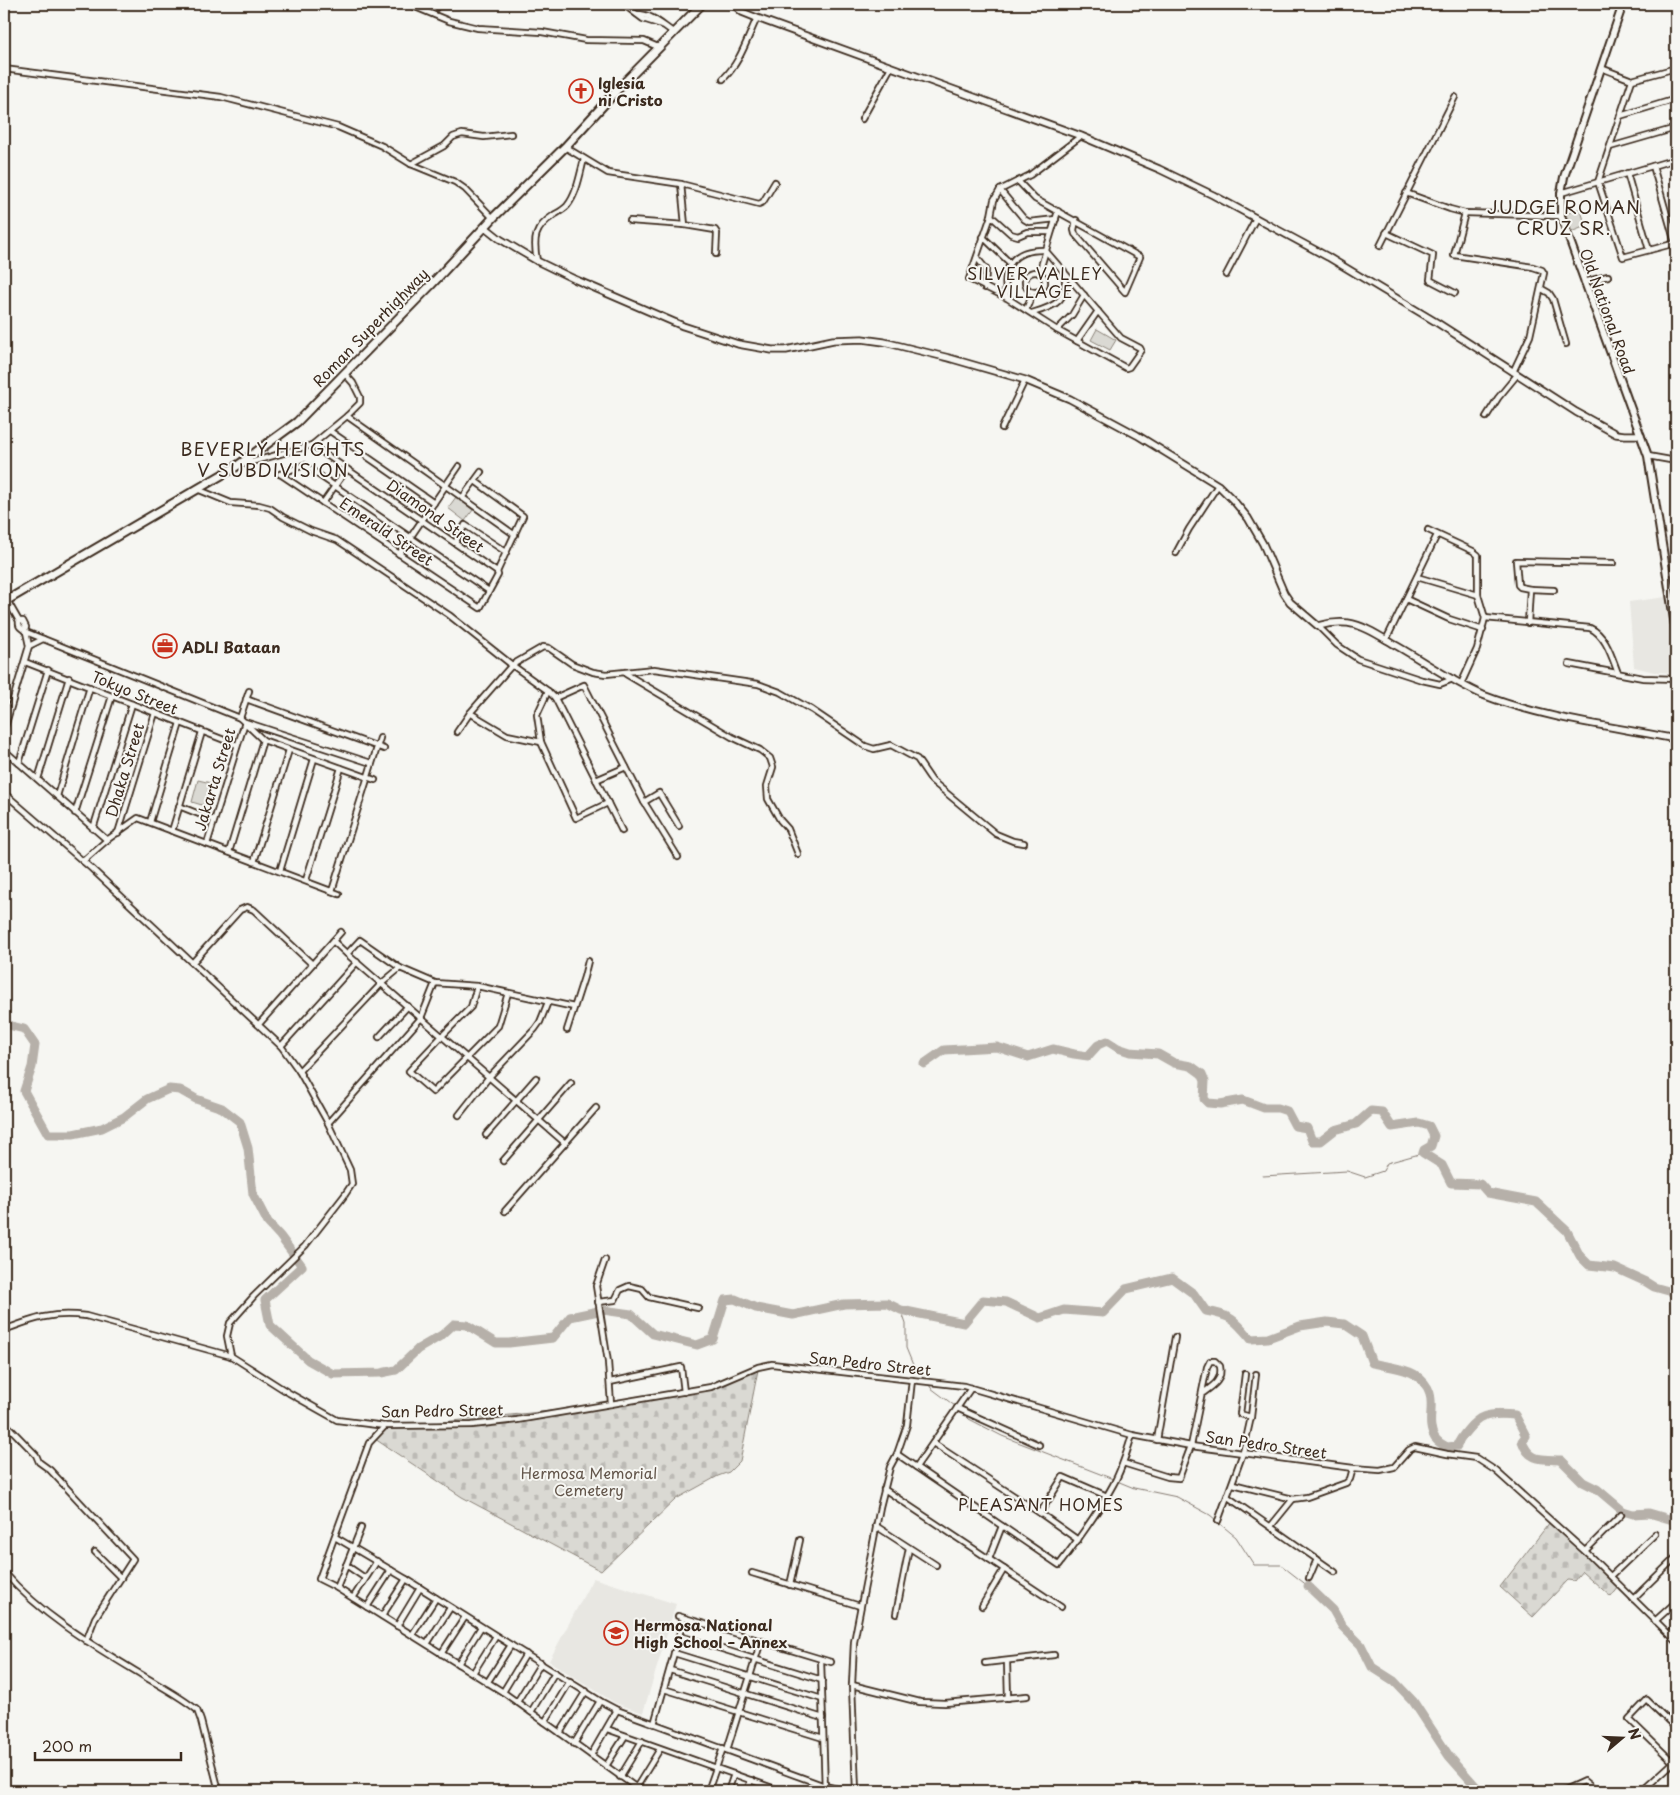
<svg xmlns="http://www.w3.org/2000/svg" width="1680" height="1795" font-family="'Playpen Sans',sans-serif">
  <defs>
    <pattern id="cemetery-stones" width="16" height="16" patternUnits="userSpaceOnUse" patternTransform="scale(1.25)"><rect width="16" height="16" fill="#dad9d3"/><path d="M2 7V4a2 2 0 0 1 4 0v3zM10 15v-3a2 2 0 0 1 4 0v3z" fill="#bcbab5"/></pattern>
  </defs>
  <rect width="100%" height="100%" fill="#f6f6f2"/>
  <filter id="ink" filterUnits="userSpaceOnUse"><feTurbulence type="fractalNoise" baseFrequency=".02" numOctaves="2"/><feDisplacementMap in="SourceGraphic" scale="10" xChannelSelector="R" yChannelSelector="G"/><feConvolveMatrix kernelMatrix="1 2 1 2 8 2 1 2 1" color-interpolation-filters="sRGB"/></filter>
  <g filter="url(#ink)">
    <g fill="#e8e7e2">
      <polygon points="1666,597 1676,658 1676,673 1654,672 1634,667 1629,602"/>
      <polygon points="593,1578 676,1604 643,1713 615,1703 549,1661"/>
    </g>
    <g fill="url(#cemetery-stones)" stroke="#8a8278">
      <polygon points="758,1370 740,1461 729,1472 718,1476 676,1499 601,1571 462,1497 375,1439 384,1428 628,1403 713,1389"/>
      <polygon points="1550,1522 1619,1587 1611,1597 1582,1571 1574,1581 1568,1580 1533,1617 1500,1587"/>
    </g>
    <g fill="#dad9d3" stroke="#8a8278">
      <polygon points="1580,208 1586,226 1571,232 1566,214"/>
      <polygon points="1097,329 1116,340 1110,350 1091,340"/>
      <polygon points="456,497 473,510 465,521 448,508"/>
      <polygon points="198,780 211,783 205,806 192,802"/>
    </g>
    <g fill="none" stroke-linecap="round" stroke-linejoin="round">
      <g stroke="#857a71" stroke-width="1">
        <polyline points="1263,1176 1347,1171 1365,1177 1383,1171 1387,1163 1423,1153"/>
        <polyline points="901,1310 906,1324 906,1348 913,1365 925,1380"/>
        <polyline points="928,1383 931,1388 955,1406"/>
        <polyline points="962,1412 969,1419 1002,1436 1113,1479"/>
        <polyline points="1117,1481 1134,1488 1177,1497 1210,1515 1216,1520"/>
        <polyline points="1219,1523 1236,1537 1254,1565 1281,1565 1308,1586"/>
      </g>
      <g stroke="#b6b0a9" stroke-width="9">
        <path d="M 4,1024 L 24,1029 L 35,1045 L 32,1067 L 24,1091 L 48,1134 L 73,1134 L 102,1128 L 124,1117 L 147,1099 L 169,1089 L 180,1090 L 196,1099 L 222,1108 L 240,1122 L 248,1148 L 253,1194 L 268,1223 L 280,1236 L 302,1266 L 265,1300 L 270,1325 L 308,1360 L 333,1374 L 381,1373 L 396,1370 L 418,1349 L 442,1335 L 454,1324 L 467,1325 L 496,1343 L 509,1343 L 553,1338 L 570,1317 L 603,1310 L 631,1314 L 653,1334 L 697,1345 L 713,1339 L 725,1300 L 735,1299 L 756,1308 L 793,1315 L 844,1304 L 887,1303 L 901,1310 L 964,1323 L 983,1300 L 1006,1302 L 1040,1318 L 1064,1310 L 1103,1313 L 1126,1289 L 1172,1278 L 1194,1294 L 1206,1311 C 1231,1315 1235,1320 1251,1339 L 1268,1338 L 1300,1326 L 1327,1322 L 1344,1324 L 1362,1336 L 1372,1363 C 1384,1366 1405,1368 1414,1374 C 1445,1394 1422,1418 1435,1438 C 1438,1442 1443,1445 1447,1447 L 1457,1446 C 1460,1438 1474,1420 1483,1417 C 1493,1413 1505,1414 1515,1415 L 1526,1436 L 1522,1441 C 1529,1462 1542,1459 1561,1460 L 1583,1482 L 1597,1489 L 1623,1511 L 1633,1514 L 1649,1513 L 1676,1521"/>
        <polyline points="924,1064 944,1050 997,1047 1028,1057 1053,1049 1074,1054 1088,1056 1098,1045 1107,1041 1118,1048 1130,1052 1158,1054 1174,1063 1191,1066 1202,1074 1205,1081 1204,1099 1208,1103 1220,1104 1243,1100 1264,1108 1278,1108 1287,1111 1295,1126 1307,1128 1312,1141 1321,1141 1335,1130 1356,1124 1371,1111 1382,1112 1392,1127 1419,1123 1429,1126 1434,1136 1431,1146 1424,1150 1423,1153 1442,1165 1451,1183 1480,1184 1488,1193 1536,1202 1567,1231 1580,1256 1589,1265 1615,1268 1646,1282 1654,1287 1676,1293"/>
        <polyline points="1308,1586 1333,1610 1342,1626 1361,1645 1372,1667 1394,1681 1413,1701 1449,1756 1480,1791"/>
      </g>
      <g stroke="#3b2a1e" stroke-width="8">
        <g id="minor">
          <polyline points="408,4 449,21 478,28 542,32 586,40 644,41 658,47"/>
          <polyline points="533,4 568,4"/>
          <polyline points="623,4 643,19 662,25"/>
          <polyline points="436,8 438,4"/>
          <path d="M 637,14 C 652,14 662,25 673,32"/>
          <polyline points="1601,68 1632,80 1598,182 1623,257 1676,243"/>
          <polyline points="4,69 221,97 338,127 382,146 411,164 455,182 465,189 493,218"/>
          <path d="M 723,79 C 740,63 747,39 757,18"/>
          <polyline points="1632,80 1676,68"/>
          <polyline points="1620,116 1676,99"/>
          <polyline points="862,119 891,67"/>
          <polyline points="565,147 608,173 681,184 759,204 763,202 775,182"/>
          <polyline points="1610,147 1676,128"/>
          <polyline points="411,164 444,146 453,137 462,134 484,137 511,134"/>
          <polyline points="1653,166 1675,243"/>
          <polyline points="1627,173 1649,250"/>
          <polyline points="1018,181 1035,199 1140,257 1125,292 1075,234 1074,230 1076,220"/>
          <polyline points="681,184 685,225 715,230 717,233 716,254"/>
          <polyline points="1000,190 1024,219 1029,222 1056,219"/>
          <polyline points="1406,193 1450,209 1465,213 1561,216"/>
          <polyline points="1561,193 1676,159"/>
          <polyline points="1465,213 1454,255 1533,267 1542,270 1544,273 1530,336 1513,372"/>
          <polyline points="991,216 1011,234 1018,236 1027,232 1051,232"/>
          <polyline points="630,221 685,225"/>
          <polyline points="1386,233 1433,255 1430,280 1455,293"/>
          <polyline points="983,237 1010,263"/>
          <polyline points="1380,246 1455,97"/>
          <polyline points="977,258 986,269 985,288"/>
          <path d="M 537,261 C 533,239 534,228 554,215 C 559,212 563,210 567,206 C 577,194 580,174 584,159"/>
          <circle cx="1035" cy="282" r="10"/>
          <polyline points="1039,273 1058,211"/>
          <polyline points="1226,275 1256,218"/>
          <polyline points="1584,282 1608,276"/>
          <polyline points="1542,289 1549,293 1553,299 1566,344"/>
          <path d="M 1007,298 C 1001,267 1012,249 1045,250 L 1121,338 L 1140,348 L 1141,350 L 1129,367 L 1126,368 L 1057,330 L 1007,298 L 969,279 L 991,216 L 994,200 L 1000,190 L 1030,175 L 1081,136"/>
          <polyline points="1026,310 1033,292"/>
          <path d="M 1032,313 C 1057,306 1069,300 1064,271"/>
          <polyline points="1057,330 1072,315 1084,295"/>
          <polyline points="1077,341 1098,311"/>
          <polyline points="347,416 515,535"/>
          <polyline points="1486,417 1498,398 1517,375"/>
          <polyline points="1002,428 1025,380"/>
          <polyline points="330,431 434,503"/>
          <polyline points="312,445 497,572"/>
          <polyline points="1648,456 1676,461"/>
          <polyline points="241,465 312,445 347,416 360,403 360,397 353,383 345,374"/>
          <polyline points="280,474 480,608 498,575 497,572 523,516 475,481"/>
          <polyline points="280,474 304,465 489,591"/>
          <polyline points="197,489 231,503 259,505 270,508 283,517 311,531 337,540 449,615 512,665 548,691 555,698 584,685 644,802 678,857"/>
          <polyline points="462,498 481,472"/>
          <polyline points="323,503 347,469"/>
          <polyline points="1428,530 1473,551 1478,555 1478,595 1485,618"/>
          <polyline points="455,543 465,525 506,552"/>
          <polyline points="1176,553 1189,529 1218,485"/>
          <polyline points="399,554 459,466"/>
          <polyline points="1417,577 1478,595"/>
          <polyline points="1530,589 1554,590"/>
          <polyline points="1406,599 1449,619 1483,630"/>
          <polyline points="7,600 19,621 23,621 26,627 25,631"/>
          <path d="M 19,621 C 18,629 22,627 26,632 L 240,718 L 263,740 L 375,780"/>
          <polyline points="1528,623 1530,589 1520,587 1518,585 1516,561 1613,563"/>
          <polyline points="1318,626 1337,645 1358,659 1422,680 1440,684 1453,679"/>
          <polyline points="1386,640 1437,535"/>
          <polyline points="29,646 43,639"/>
          <polyline points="25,662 237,745"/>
          <polyline points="1569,664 1643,678 1676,679"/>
          <polyline points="626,674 732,737 760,750 770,758 773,767 767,786 768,799 780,820 788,829 798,854"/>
          <path d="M 1461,684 L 1477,649 L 1485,618 L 1590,628 C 1606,635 1612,658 1618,673"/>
          <polyline points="548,691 537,715 541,742 576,818 608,803"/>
          <polyline points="555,698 622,831"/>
          <polyline points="246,699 384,749"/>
          <polyline points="240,718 249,691"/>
          <polyline points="4,730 29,646 26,632"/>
          <polyline points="457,732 470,713"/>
          <polyline points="541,742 507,735 470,713 512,665 543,647 549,648 572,664 593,672 606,674 654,669 758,684 780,692 812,710 865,746 874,749 891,745 917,759 932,781 996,834 1013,841 1024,843"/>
          <polyline points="4,750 107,840"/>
          <polyline points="19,763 48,670"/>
          <polyline points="38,779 69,678"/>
          <polyline points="596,780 626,767"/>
          <polyline points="4,793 92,869 281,1046 299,1071 328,1123 350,1170 352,1184 344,1196 305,1246 254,1296 230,1323 227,1336 231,1356"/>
          <polyline points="57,796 90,687"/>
          <polyline points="644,802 659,793 679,826"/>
          <polyline points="179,806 214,820"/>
          <polyline points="75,813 112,696"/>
          <polyline points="150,822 180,723"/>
          <polyline points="93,829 132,704"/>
          <polyline points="172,831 202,732"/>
          <polyline points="118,833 155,713"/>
          <polyline points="207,844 245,722 371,763"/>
          <polyline points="229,852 263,740"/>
          <polyline points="83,861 107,840 138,818 339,894"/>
          <polyline points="254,862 289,750"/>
          <polyline points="280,871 314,759"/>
          <polyline points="306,880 341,768"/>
          <polyline points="332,891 380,738"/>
          <polyline points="333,941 347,954"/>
          <polyline points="193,962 240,910 247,907 254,910 312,964"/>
          <polyline points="477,986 471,1007 442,1036 409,1071 433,1092 498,1026 508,993"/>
          <polyline points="259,1024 341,932"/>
          <polyline points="567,1030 584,977 588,961"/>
          <polyline points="379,1037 408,1006"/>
          <polyline points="281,1046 357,962"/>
          <polyline points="299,1071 382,983 400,968"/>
          <polyline points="459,1115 489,1077 535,1029 540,1022 548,1002"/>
          <polyline points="328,1123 421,1018 435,983"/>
          <polyline points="486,1135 536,1078"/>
          <polyline points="565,1143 347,954 360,940 400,968 435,983 477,986 574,1007"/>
          <polyline points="503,1161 571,1083"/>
          <polyline points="505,1211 596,1108"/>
          <polyline points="605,1260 596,1286 608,1362 611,1404"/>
          <polyline points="598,1302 615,1300 620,1290 629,1286 642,1289 649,1297 698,1308"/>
          <path d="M 4,1330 C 35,1318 53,1312 86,1316 L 231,1356 L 289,1393 L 337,1420 L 385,1426 L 472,1425 L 517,1420 L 711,1387 L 758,1367 L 772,1364 L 964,1386 L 1132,1435 L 1191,1446 L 1353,1468 L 1380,1470 L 1394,1467 L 1409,1450 L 1415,1447 L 1447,1454 L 1476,1458 L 1496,1471 L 1588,1554 L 1676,1641"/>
          <polyline points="610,1382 681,1367 684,1392"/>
          <polyline points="957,1408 1039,1445"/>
          <polyline points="1251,1417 1256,1374"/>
          <polyline points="4,1422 36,1455 39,1462 50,1470 133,1559 95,1618 86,1641"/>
          <polyline points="385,1426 369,1443 319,1579 337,1588 503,1692 641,1791"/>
          <polyline points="1157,1440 1175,1337"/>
          <polyline points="933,1443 1040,1513 1078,1540"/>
          <path d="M 897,1454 L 1059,1565 C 1078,1540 1098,1513 1113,1485 C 1122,1469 1127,1452 1132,1435"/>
          <path d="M 1123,1463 L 1168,1477 L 1179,1478 L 1191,1446 L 1207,1367 L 1210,1361 L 1215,1361 L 1220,1366 C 1223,1380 1213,1386 1203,1393"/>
          <polyline points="916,1467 971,1388"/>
          <polyline points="1233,1484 1293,1499 1307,1497 1346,1483 1350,1479 1353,1468"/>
          <polyline points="884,1489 1061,1607"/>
          <polyline points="1228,1497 1335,1572"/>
          <polyline points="1040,1513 1063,1477 1107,1496"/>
          <polyline points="1218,1521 1243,1453 1251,1417 1240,1414 1245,1374"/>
          <polyline points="876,1526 936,1565"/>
          <polyline points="1271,1526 1293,1499"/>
          <polyline points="335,1537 406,1579 600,1701 617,1710 825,1786 845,1791"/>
          <polyline points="1585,1551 1621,1515"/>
          <polyline points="95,1552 121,1578"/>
          <polyline points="989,1559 1002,1526"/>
          <polyline points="346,1565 365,1578"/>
          <path d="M 4,1572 C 42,1616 92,1645 142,1675 C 160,1686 180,1696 197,1710 L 201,1721 L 219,1791"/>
          <polyline points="752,1573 860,1606"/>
          <polyline points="1611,1576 1655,1534"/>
          <polyline points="1309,1578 1317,1559"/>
          <polyline points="790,1585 800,1540"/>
          <polyline points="337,1588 361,1528"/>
          <polyline points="353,1598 377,1561"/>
          <polyline points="1633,1599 1676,1557"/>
          <polyline points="982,1606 1004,1569"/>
          <polyline points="367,1607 391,1570"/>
          <polyline points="896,1614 909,1548"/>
          <polyline points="382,1616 406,1579"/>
          <polyline points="678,1616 831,1662"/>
          <polyline points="1655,1621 1676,1602"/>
          <polyline points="397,1626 420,1588"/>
          <polyline points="1670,1634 1676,1628"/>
          <polyline points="412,1635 436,1598"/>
          <polyline points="680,1636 822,1680"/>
          <polyline points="427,1644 450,1608"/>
          <polyline points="674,1653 822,1699"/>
          <polyline points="441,1654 465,1617"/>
          <polyline points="821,1660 825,1791"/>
          <polyline points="1007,1662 1008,1698"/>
          <polyline points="985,1663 1054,1655"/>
          <polyline points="458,1664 481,1627"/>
          <polyline points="670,1670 823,1718"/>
          <polyline points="473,1673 496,1636"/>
          <polyline points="487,1683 511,1645"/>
          <polyline points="852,1685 920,1702 945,1703 1027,1696"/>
          <polyline points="664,1689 823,1738"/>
          <polyline points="503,1692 526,1654"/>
          <polyline points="517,1702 541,1663"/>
          <polyline points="531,1712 555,1672"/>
          <polyline points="545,1722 570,1681"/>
          <polyline points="654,1724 684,1618"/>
          <polyline points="607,1729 781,1791"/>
          <polyline points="560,1733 586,1691"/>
          <polyline points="574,1744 600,1701"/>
          <polyline points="727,1750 761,1641"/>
          <polyline points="591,1755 617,1710"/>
          <polyline points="1673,1762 1629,1719 1647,1700 1676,1728"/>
          <polyline points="606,1766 625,1736"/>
          <polyline points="620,1777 642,1741"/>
          <polyline points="636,1788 660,1749"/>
          <polyline points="708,1791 723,1748"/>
          <polyline points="728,1791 734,1774"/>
          <polyline points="747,1791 751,1780"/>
          <polyline points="856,1791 852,1685 854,1642 880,1507 890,1467 897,1454 907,1425 912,1380"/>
          <polyline points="1562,1791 1584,1781 1596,1791"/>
          <polyline points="1642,1791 1676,1760"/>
        </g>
      </g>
      <g stroke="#3b2a1e" stroke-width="9">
        <g id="tertiary">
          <polyline points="733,4 742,12 757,18 1081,136 1159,169 1213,195 1328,257 1436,322 1576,412 1616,434 1624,435 1641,435"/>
          <path d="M 485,227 L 500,239 L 537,261 L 574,279 L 683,326 L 738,344 L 772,350 L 786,350 L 833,340 L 862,339 L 884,342 L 949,358 L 1025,380 L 1070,399 L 1137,435 L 1218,485 L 1233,500 L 1248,518 L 1263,544 L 1284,593 L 1290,602 L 1318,626 C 1328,623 1338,622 1348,623 C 1366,626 1381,637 1397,646 C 1425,662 1453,682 1483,695 C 1545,719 1611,726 1676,739"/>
        </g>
      </g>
      <g stroke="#3b2a1e" stroke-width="10">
        <polyline id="secondary" points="1623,4 1564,177 1561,193 1561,216 1648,456 1676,632"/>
      </g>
      <g stroke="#3b2a1e" stroke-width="11">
        <polyline id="primary" points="4,602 237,466 297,422 430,286 493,218 565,147 618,89 702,4"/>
      </g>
      <use href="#minor" stroke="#f6f6f2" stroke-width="4.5"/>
      <use href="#tertiary" stroke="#f6f6f2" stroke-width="5.5"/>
      <use href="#secondary" stroke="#f6f6f2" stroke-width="6"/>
      <use href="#primary" stroke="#f6f6f2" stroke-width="7"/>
    </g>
  </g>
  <defs>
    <g id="church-ring" transform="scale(1.25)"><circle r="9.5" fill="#f6f6f2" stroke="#c8321e" stroke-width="1.5"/><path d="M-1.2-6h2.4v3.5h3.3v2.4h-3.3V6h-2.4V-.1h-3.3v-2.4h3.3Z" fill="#c8321e"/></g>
    <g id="office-ring" transform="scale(1.25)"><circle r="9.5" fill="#f6f6f2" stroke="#c8321e" stroke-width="1.5"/><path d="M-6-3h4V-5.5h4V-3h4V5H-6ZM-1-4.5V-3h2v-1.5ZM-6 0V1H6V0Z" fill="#c8321e"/></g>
    <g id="school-ring" transform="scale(1.25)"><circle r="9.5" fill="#f6f6f2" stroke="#c8321e" stroke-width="1.5"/><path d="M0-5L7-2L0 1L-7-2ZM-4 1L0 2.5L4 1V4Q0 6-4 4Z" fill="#c8321e"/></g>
  </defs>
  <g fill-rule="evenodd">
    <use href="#church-ring" x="581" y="91"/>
    <use href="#office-ring" x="165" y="646"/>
    <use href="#school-ring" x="616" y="1633"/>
  </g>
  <g text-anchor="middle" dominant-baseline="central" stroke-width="4" stroke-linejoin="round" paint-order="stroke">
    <g font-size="15" font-weight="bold" fill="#3b2a1e" stroke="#f6f6f2" text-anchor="start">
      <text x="598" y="82">Iglesia<tspan x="598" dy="17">ni Cristo</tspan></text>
      <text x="182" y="646">ADLI Bataan</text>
      <text x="634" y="1624">Hermosa National<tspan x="634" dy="17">High School – Annex</tspan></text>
    </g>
    <g font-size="15" fill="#3b2a1e" stroke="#f6f6f2">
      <text transform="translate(1608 311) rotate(70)">Old National Road</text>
      <text transform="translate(370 327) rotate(-46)">Roman Superhighway</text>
      <text transform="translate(436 515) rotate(35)">Diamond Street</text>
      <text transform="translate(387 531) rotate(34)">Emerald Street</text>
      <text transform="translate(135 692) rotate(22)">Tokyo Street</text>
      <text transform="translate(124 770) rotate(-73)">Dhaka Street</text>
      <text transform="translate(214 779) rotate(-73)">Jakarta Street</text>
      <text transform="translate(870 1363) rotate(6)">San Pedro Street</text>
      <text transform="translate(442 1410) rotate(-1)">San Pedro Street</text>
      <text transform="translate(1266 1444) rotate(8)">San Pedro Street</text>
    </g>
    <g font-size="15" fill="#63564b" stroke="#f6f6f2">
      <text x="589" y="1472">Hermosa Memorial<tspan x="589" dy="17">Cemetery</tspan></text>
    </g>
    <g font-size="16" letter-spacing="1" fill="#3b2a1e" stroke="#f6f6f2">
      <text x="1035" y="273">SILVER VALLEY<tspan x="1035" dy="18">VILLAGE</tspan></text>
      <text x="1041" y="1504">PLEASANT HOMES</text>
    </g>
    <g font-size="18" letter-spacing="1" fill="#3b2a1e" stroke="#f6f6f2">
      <text x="1564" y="206">JUDGE ROMAN<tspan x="1564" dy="21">CRUZ SR.</tspan></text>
      <text x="273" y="448">BEVERLY HEIGHTS<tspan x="273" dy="21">V SUBDIVISION</tspan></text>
    </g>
  </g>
  <rect width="1680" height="1795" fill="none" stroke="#f6f6f2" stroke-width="20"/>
  <rect x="10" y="10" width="1660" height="1775" fill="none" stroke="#3b2a1e" stroke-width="2" filter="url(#ink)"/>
  <g transform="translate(1622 1738) rotate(71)" stroke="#f6f6f2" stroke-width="4" paint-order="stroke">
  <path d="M0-4L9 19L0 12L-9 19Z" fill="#3b2a1e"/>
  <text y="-8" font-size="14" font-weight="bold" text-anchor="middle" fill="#3b2a1e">N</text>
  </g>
  <path d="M35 1752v8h146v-8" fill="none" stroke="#3b2a1e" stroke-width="2.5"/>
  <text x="42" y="1752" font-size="15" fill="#3b2a1e" stroke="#f6f6f2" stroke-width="4" paint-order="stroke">200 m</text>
</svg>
